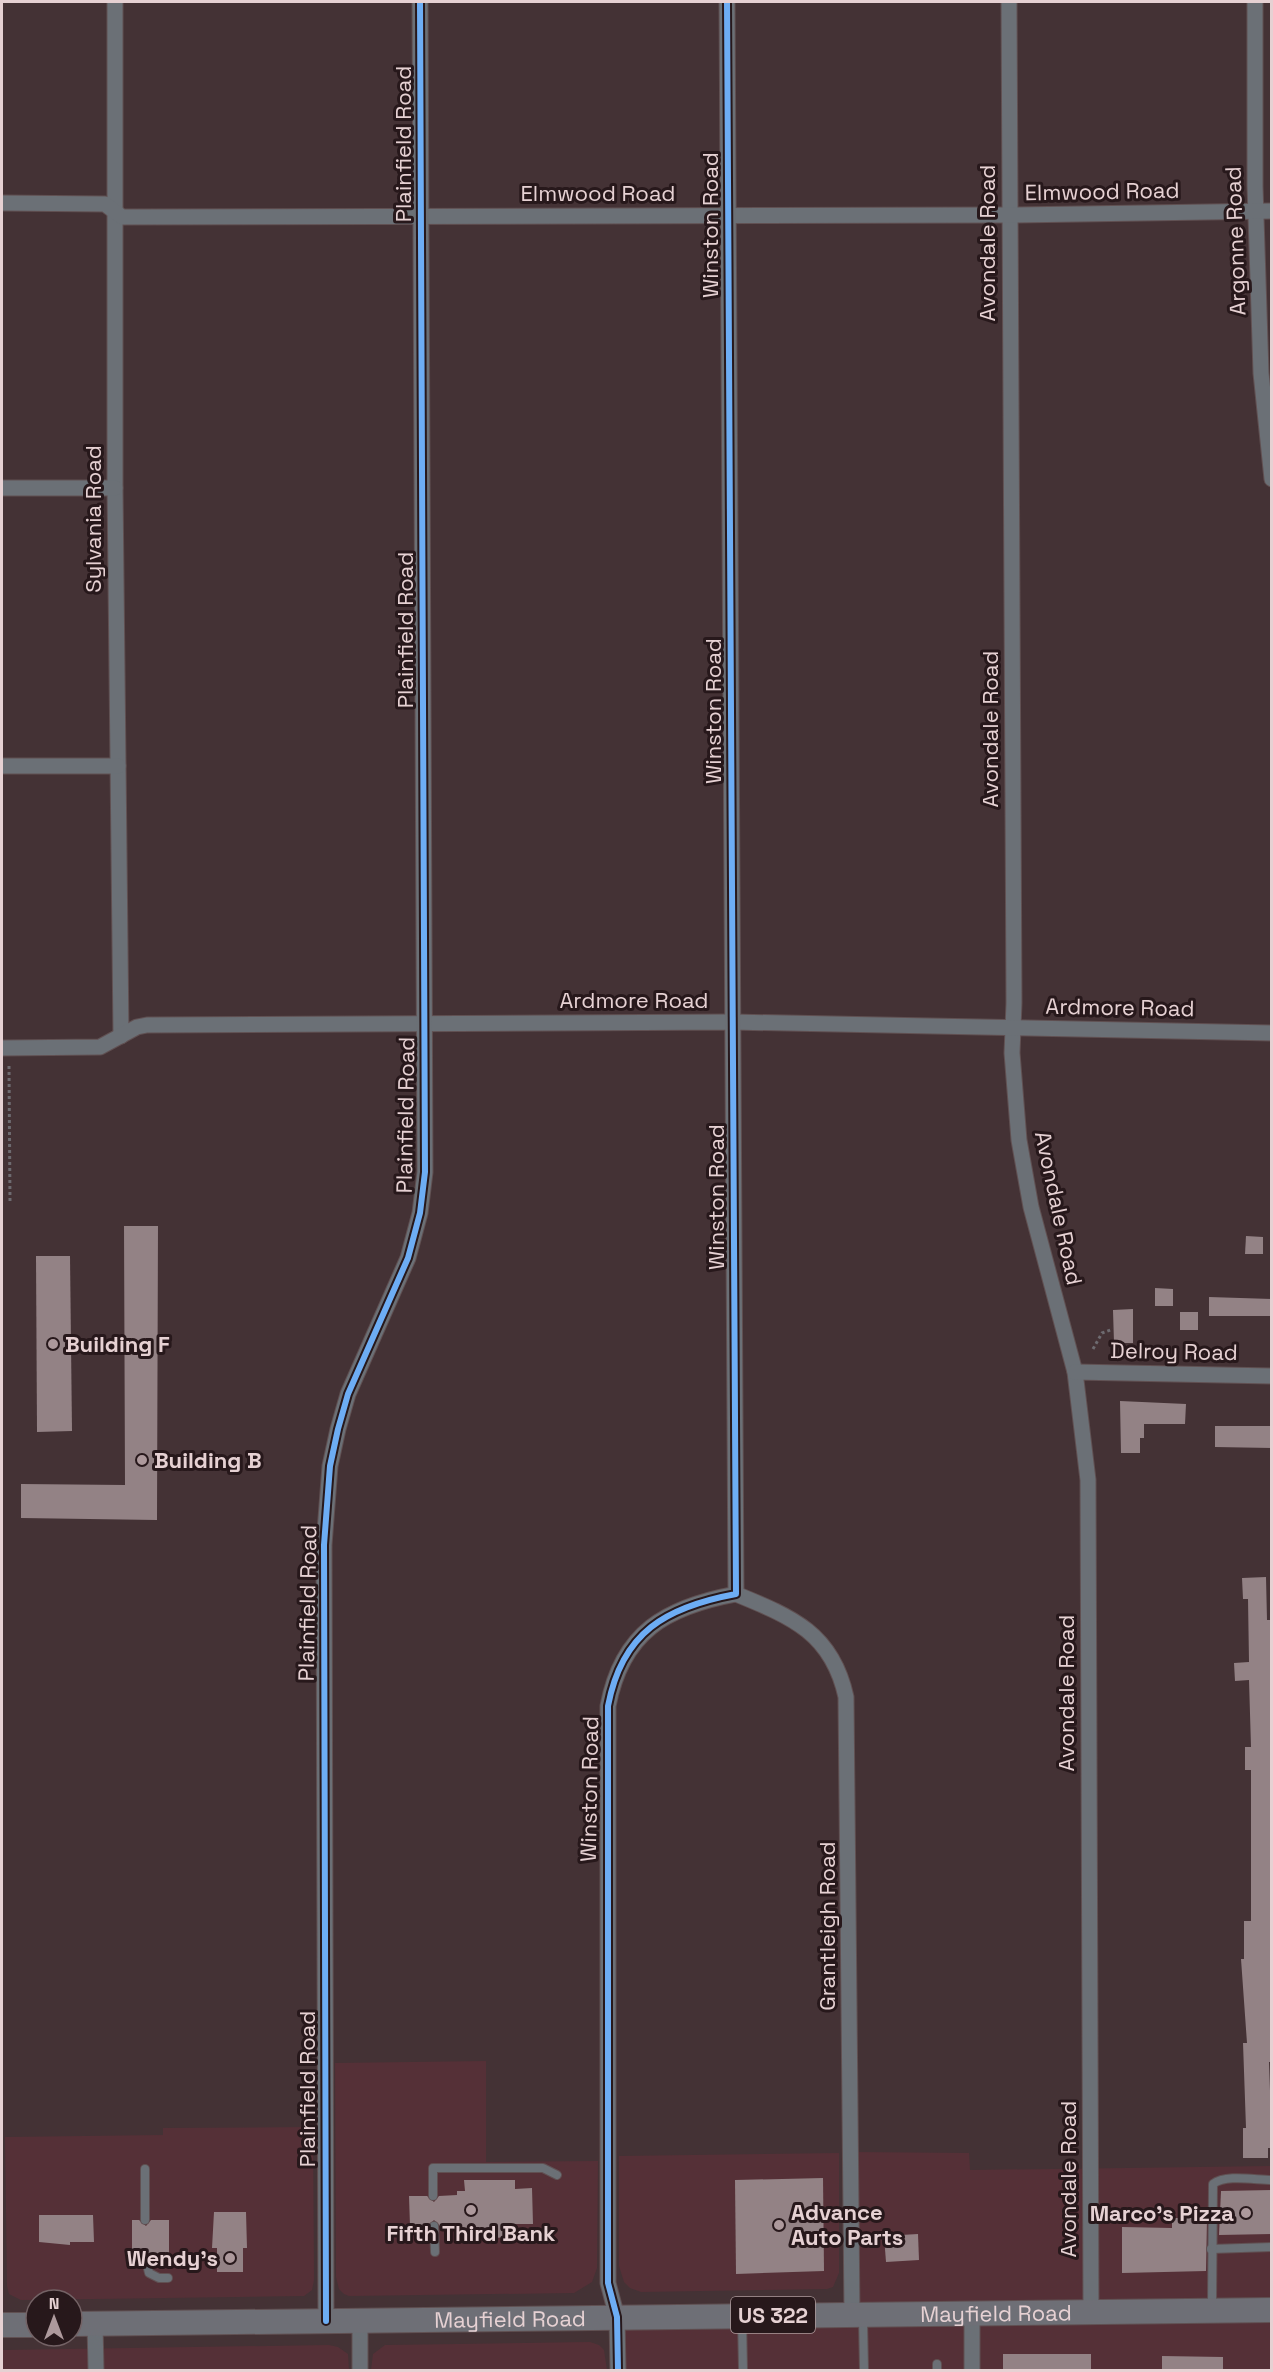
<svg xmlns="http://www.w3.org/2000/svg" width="1273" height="2372" font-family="'Space Grotesk',sans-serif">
  <rect width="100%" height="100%" fill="#443235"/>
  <g fill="#553037">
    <polygon points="486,2061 486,2162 598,2161 597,2268 592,2282 574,2293 349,2296 344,2294 339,2289 336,2277 335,2063"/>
    <polygon points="313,2127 314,2280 312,2290 304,2296 21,2300 9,2294 7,2286 5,2137 163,2135 163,2128"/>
    <polygon points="851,2152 969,2153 970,2170 1271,2166 1271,2370 618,2370 617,2317 852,2314"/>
    <polygon points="839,2153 839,2273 833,2287 827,2289 641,2292 630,2288 624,2282 619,2266 619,2156"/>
    <polygon points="590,2342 599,2345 604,2350 607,2370 371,2370 373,2354 385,2345"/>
    <polygon points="329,2345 338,2347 348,2354 349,2370 2,2370 2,2350"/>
  </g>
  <g fill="#938285">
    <polygon points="124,1226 158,1226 157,1520 21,1518 21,1484 125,1485"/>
    <polygon points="1246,1236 1263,1237 1263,1254 1245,1254"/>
    <polygon points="36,1256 70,1256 72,1431 37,1432"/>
    <polygon points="1155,1288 1173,1289 1173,1306 1155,1306"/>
    <polygon points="1209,1297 1272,1299 1272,1316 1209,1316"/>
    <polygon points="1133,1309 1133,1343 1114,1343 1113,1310"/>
    <rect x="1180" y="1312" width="18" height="18"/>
    <polygon points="1120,1401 1186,1404 1185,1424 1144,1424 1144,1438 1140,1438 1140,1453 1121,1453"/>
    <polygon points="1215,1426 1272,1426 1272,1448 1215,1447"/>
    <polygon points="1266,1577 1267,1620 1270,1620 1272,1700 1272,2062 1269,2062 1272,2148 1268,2148 1268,2158 1243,2158 1243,2128 1246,2128 1243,2043 1247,2043 1241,1959 1244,1959 1244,1921 1251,1921 1251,1770 1245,1770 1245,1747 1251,1747 1249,1680 1235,1681 1234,1663 1249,1662 1248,1599 1243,1599 1242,1578"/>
    <polygon points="823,2178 824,2271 736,2274 735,2180"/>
    <polygon points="464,2180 515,2180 515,2189 532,2188 533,2224 515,2224 516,2237 490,2238 464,2238 464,2231 457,2231 457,2225 440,2226 434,2220 428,2226 410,2226 409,2196 427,2196 434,2202 439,2196 457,2195 457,2191 465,2191"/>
    <polygon points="1272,2190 1272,2234 1219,2235 1221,2191"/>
    <polygon points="214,2212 246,2212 247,2248 243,2248 243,2272 217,2272 217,2248 212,2248"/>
    <polygon points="39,2215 93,2215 94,2242 70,2242 70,2245 39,2242"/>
    <polygon points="1172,2218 1207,2218 1206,2271 1122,2273 1122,2227 1172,2228"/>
    <polygon points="132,2220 139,2220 146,2226 151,2220 169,2220 169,2260 152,2260 145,2254 140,2260 132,2260"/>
    <polygon points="918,2234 919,2260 886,2262 884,2236"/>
    <rect x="1003" y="2354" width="88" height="16"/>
    <polygon points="1162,2356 1223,2357 1223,2370 1162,2370"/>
  </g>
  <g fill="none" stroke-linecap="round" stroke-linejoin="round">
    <g stroke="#605052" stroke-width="10">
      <g id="service">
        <polyline points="145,2169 145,2220"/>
        <polyline points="433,2196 433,2168 543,2168 557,2175"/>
        <polyline points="434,2226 435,2252"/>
        <polyline points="1211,2249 1272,2247"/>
        <polyline points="146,2260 149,2273 159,2278 168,2278"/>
        <path d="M 1212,2306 L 1213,2184 C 1226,2174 1255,2180 1272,2180"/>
        <polyline points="742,2318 743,2370"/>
        <polyline points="863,2319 864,2370"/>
        <polyline points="937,2370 937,2364"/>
      </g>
    </g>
    <g stroke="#605052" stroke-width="17">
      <g id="minor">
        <polyline points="115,2 115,488 121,1036"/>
        <polyline points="1009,2 1014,1003 1012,1053 1019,1140 1031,1207 1075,1372 1088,1480 1091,2313"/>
        <polyline points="1255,2 1255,186 1261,373 1272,479"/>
        <polyline points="2,203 105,204 122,217 1009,215 1272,211"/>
        <polyline points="2,488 115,488"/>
        <polyline points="2,766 118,766"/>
        <polyline points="2,1048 100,1047 137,1027 147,1025 733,1022 1272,1033"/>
        <polyline points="1075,1372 1272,1376"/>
        <path d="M 736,1594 C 792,1617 832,1633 846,1697 L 852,2314"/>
        <polyline points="972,2313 972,2370"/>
        <polyline points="326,2321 324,1545 330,1466 338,1429 348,1394 408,1258 420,1213 425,1172 420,2"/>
        <polyline points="360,2321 360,2370"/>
        <polyline points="95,2324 96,2370"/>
        <path d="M 618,2370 L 617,2317 L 608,2283 L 608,1706 C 622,1632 666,1607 736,1594 L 727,2"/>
      </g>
    </g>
    <g stroke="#605052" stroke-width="26">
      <g id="primary">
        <path id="s1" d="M 72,2324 L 1272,2310"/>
        <polyline points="2,2325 36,2325"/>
      </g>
    </g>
    <g stroke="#6e6b70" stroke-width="3" stroke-dasharray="3 3" stroke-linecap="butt">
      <polyline points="9,1066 10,1201"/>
      <polyline points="1093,1349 1102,1333 1113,1329"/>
    </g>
    <use href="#service" stroke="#6b7076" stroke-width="8"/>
    <use href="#minor" stroke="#6b7076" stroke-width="15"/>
    <use href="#primary" stroke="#6e6f76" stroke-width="24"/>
    <g stroke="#27181b" stroke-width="10">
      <g id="cycleway">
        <polyline points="326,2321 324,1545 330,1466 338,1429 348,1394 408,1258 420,1213 425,1172 420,2"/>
        <path d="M 618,2370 L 617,2317 L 608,2283 L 608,1706 C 622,1632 666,1607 736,1594 L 727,2"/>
      </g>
    </g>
    <use href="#cycleway" stroke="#6dadf4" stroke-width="6"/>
  </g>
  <g fill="#ad999c" stroke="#27181b" stroke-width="2">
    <circle cx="53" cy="1344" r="6"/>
    <circle cx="142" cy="1460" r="6"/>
    <circle cx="471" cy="2210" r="6"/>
    <circle cx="1246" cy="2213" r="6"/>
    <circle cx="779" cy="2225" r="6"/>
    <circle cx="230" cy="2258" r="6"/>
  </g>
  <g text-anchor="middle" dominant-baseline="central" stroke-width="6" stroke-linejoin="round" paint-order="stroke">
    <rect fill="#27181b" stroke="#ad9a9c" stroke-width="1.5" x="731" y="2297" width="84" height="36" rx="4.5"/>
    <g font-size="21" font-weight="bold" fill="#e6d1d3">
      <text x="773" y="2315">US 322</text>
    </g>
    <g font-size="22" fill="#e6d1d3" stroke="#27181b">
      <text transform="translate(403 144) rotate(-90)">Plainfield Road</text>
      <text transform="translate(1102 191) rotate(-1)">Elmwood Road</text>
      <text x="598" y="193">Elmwood Road</text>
      <text transform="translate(710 225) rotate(-90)">Winston Road</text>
      <text transform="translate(1235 241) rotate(-92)">Argonne Road</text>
      <text transform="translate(987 243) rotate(-90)">Avondale Road</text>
      <text transform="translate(93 519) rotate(-90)">Sylvania Road</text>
      <text transform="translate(405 630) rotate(-90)">Plainfield Road</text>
      <text transform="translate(713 711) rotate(-90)">Winston Road</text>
      <text transform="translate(990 729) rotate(-90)">Avondale Road</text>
      <text x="634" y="1000">Ardmore Road</text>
      <text transform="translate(1120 1007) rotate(1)">Ardmore Road</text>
      <text transform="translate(405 1115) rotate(-89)">Plainfield Road</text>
      <text transform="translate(716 1197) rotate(-90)">Winston Road</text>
      <text transform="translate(1059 1208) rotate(78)">Avondale Road</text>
      <text transform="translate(1174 1351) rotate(1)">Delroy Road</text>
      <text transform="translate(307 1603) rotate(-89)">Plainfield Road</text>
      <text transform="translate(1066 1693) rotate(-90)">Avondale Road</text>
      <text transform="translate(589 1789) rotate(-89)">Winston Road</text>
      <text transform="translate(827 1926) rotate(-90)">Grantleigh Road</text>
      <text transform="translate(307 2089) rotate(-90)">Plainfield Road</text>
      <text transform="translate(1068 2179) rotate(-90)">Avondale Road</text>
      <text stroke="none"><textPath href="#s1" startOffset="924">Mayfield Road</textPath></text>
      <text stroke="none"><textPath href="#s1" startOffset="438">Mayfield Road</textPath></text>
    </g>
    <g font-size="22" font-weight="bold" fill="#e6d1d3" stroke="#27181b" text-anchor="start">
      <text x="65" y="1344">Building F</text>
      <text x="154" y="1460">Building B</text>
      <text x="791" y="2212">Advance<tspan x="791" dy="25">Auto Parts</tspan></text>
      <text x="1234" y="2213" text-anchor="end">Marco's Pizza</text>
      <text x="471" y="2233" text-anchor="middle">Fifth Third Bank</text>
      <text x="218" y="2258" text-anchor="end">Wendy's</text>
    </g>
  </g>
  <rect width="1273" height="2372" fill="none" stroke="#e6d1d3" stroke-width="6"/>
  <g transform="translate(54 2318)"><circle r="28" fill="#27181b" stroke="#736265" stroke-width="1.5"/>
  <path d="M0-4.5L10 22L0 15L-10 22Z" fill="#ad999c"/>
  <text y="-9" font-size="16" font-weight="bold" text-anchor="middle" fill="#e6d1d3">N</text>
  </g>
</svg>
